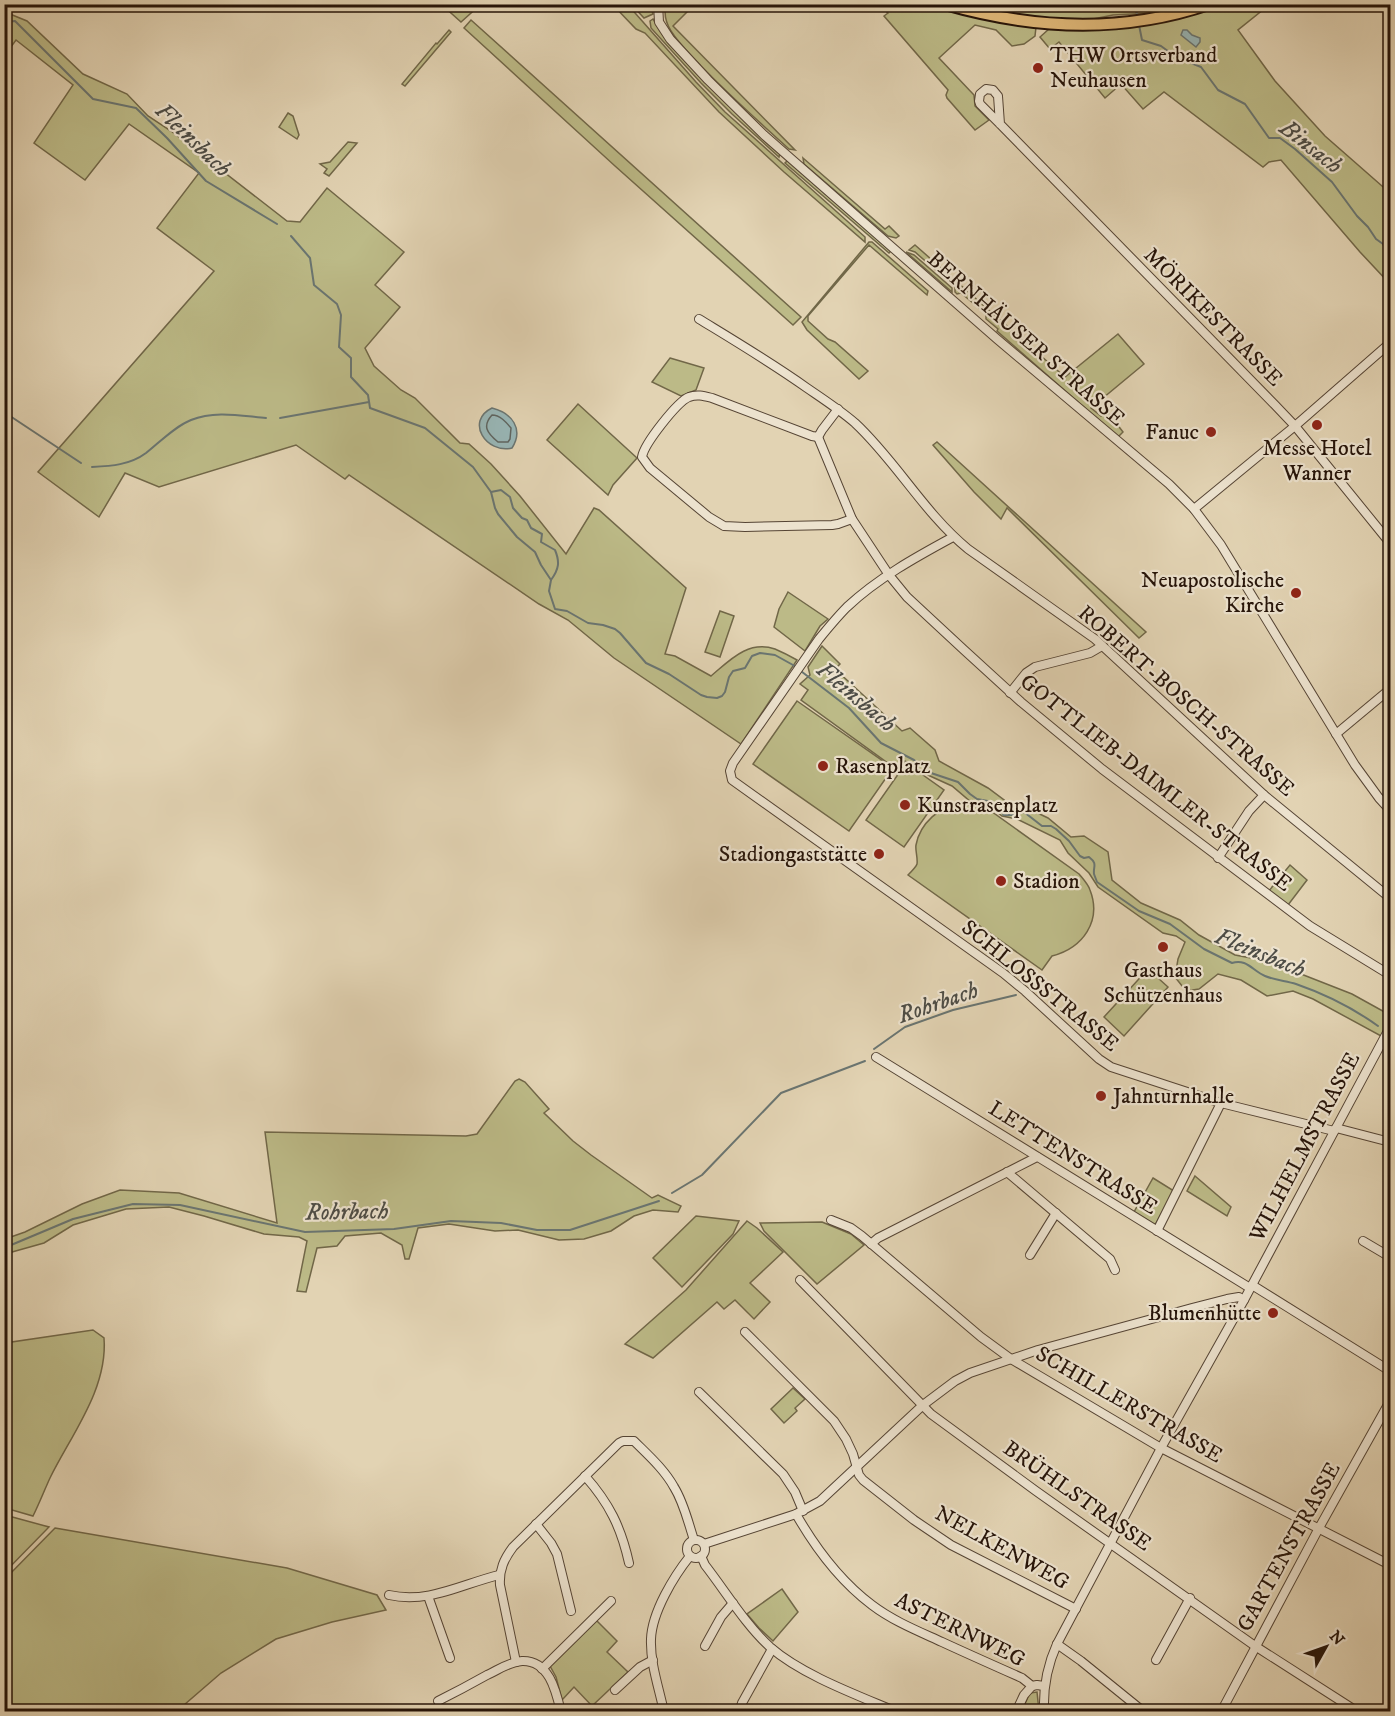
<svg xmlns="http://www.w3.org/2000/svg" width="1395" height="1716" font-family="'IM FELL DW Pica',serif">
  <rect width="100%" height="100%" fill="#e2d3b3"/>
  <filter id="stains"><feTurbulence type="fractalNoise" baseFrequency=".00333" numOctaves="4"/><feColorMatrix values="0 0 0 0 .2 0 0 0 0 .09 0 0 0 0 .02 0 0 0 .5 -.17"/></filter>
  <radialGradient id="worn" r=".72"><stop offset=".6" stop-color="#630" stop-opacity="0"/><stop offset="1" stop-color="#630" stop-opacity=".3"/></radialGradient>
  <g fill="#bcba87" stroke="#716748" stroke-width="1.5">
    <polygon points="1014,4 1019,6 1022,4 1148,4 1152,13 1113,15 1088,20 1050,19 1037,18 969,5"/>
    <polygon points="442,5 480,5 461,22"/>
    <polygon points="613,5 628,5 696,82 725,112 865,237 865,242 784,172 719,112 645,33 636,29"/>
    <polygon points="632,5 650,5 653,14 644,18"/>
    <path d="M 666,5 L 694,5 L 673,26 L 795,150 L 789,149 C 759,122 729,95 701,66 C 691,55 679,44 671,31 C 666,23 664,13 666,5 Z"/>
    <polygon points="878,5 935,5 971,14 1036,27 1035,36 1024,44 1012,46 996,30 975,25 939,58 974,95 975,106 989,120 975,130 947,98 946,95 948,90 884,16 888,13"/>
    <path d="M 1221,5 L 1269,5 L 1238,30 L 1275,81 L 1325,136 L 1390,193 L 1390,284 L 1360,252 L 1281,160 L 1269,162 L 1263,167 L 1164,92 L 1143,109 L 1121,84 L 1105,98 L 1059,42 L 1050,49 L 1040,37 L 1049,29 C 1085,29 1122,29 1157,22 C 1179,19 1200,12 1221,5 Z"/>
    <path d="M 5,12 L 27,21 L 83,74 L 127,94 L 148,116 L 171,131 L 287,221 L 300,222 L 327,188 L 404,252 L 375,285 L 400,307 L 365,348 L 374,366 L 401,390 L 415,398 L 460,443 L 469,444 L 491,464 L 520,496 L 566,554 L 594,508 L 599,510 L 686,588 L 665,654 L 675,656 L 711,676 C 730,660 748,640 775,649 C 782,652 790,656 797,660 L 741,744 L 614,658 L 568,620 L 539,604 L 349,475 L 345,479 L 296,445 L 159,487 L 125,473 L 99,517 L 38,472 L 214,271 L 157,228 L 199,173 L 129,124 L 85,180 L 34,143 L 73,85 L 16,40 L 5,55 Z"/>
    <polygon points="653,19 665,38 780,153 779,157 732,114 701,83 651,28 650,21"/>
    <polygon points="471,20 801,317 793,325 615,166 464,28"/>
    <polygon points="449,30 451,32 405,86 402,84 436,43 437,44"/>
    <polygon points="288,113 293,116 299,135 297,139 279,127"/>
    <polygon points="348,142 357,143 329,176 324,173 327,169 320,164 330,162"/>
    <polygon points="803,158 885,229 889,226 899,236 896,238 888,236 804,164"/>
    <polygon points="787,161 789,161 892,250 889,253 785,163"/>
    <polygon points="869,242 872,242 928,291 927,295 869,245 808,316 808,321 828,339 835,342 868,371 859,379 807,330 802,322"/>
    <polygon points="915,245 1065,377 1118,334 1144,364 1091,408 1101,416 1107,411 1123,432 1118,437 997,331 998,329 986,319 986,314 961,293 957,294 955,292 955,287 915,252 909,250"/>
    <polygon points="906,252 914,255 952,288 952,292"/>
    <polygon points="670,358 704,368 696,390 681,396 652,382"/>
    <polygon points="578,404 637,458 613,485 608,495 547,440"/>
    <polygon points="937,442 1146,632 1139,638 1007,508 1001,519 974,492 933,445"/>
    <polygon points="788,592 828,619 820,626 805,651 774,627 779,609"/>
    <polygon points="720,611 734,616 720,657 705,652"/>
    <polygon points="822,646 840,664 835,669 902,731 910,728 935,750 939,761 988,788 1007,802 1025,807 1048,818 1071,837 1084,836 1108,852 1112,880 1141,903 1180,920 1199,935 1235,955 1262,960 1301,974 1352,994 1390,1015 1390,1020 1381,1036 1313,999 1293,991 1267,996 1241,980 1218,974 1199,989 1186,991 1175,977 1178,959 1185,942 1176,936 1163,933 1098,887 1089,873 1068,853 1060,840 1017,819 1002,816 990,807 971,802 952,786 930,776 905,761 901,768 897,767 896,769 801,700 808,690 800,684 810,675 808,667"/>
    <polygon points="797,701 893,768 849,831 753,764"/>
    <polygon points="906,763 944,790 904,847 866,820"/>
    <path d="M 961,803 L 988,809 L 1079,874 C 1083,879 1088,884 1090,890 C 1102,921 1083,948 1052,956 L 1042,970 L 908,875 C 911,872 916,867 917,864 C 918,858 915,850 916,845 C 920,823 940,806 961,803 Z"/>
    <polygon points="1290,865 1307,880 1288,905 1268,892"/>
    <polygon points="1148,969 1168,987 1124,1036 1104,1017"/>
    <polygon points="519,1079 525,1082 549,1109 544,1113 573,1141 591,1155 652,1198 658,1195 681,1206 678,1212 653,1210 634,1216 611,1231 584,1239 559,1240 518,1230 495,1231 449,1224 418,1228 409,1259 405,1259 402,1245 381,1233 345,1236 337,1246 317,1248 306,1292 297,1291 307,1241 299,1237 264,1234 204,1216 169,1207 126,1209 73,1225 44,1243 5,1254 5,1239 25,1232 82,1204 120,1190 179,1193 277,1223 265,1132 466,1136 477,1134 515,1081"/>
    <polygon points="1195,1176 1231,1207 1227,1216 1187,1191"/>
    <polygon points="1153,1178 1174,1191 1155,1225 1134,1212"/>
    <polygon points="696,1216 739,1221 733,1234 682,1287 653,1258"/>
    <polygon points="747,1221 757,1228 783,1252 750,1283 770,1302 754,1319 735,1300 724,1309 717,1302 653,1358 625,1344 686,1290"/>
    <polygon points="822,1222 851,1234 864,1245 817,1284 764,1231 760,1223"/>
    <path d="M 93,1330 L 104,1338 C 108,1389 71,1435 50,1478 C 44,1491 39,1504 33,1516 L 5,1508 L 5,1343 Z"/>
    <polygon points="793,1388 805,1399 795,1408 797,1411 784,1423 771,1409"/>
    <polygon points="5,1515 49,1527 5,1572 4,1515"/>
    <polygon points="55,1528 287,1568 377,1595 386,1610 332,1622 276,1639 221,1673 177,1711 5,1711 5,1579"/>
    <polygon points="782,1589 798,1612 773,1641 759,1628 747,1614"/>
    <polygon points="596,1620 617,1641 607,1652 628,1672 592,1706 574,1687 562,1700 556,1677 550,1666"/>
    <polygon points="1037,1692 1039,1711 1021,1712 1030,1693"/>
  </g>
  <g fill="#98b6b6" stroke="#6a7571" stroke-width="1.5">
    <polygon points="1183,30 1187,30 1192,35 1200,38 1200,42 1196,47 1181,35"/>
    <path d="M 492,408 C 512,413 524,429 512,448 C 486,454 465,421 492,408 Z"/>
  </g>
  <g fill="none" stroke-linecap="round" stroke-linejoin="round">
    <path stroke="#5f6560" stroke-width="1.5" d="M 492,415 C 500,415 506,422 511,428 L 510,439 L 508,442 L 498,442 C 487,433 482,426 492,415 Z"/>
    <g stroke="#6a7571" stroke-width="2">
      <polyline points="1129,4 1137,13 1137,17"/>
      <polyline points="4,22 15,21 93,99 136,108 167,138 206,181 277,224"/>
      <polyline points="1139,25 1142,40 1161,46 1176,57 1201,67 1218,90 1245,104 1269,138 1280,138 1295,149 1332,182 1357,216 1368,227 1376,239 1383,244 1390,258"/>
      <path d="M 291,236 L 310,258 L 314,285 L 337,304 L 341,315 L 339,347 L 351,358 L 351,377 L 368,395 L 370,408 L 425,428 L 473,467 L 491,492 L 495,508 L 498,514 L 517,537 L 535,552 L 541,565 L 551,580 L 549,591 L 555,609 L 567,611 L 588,623 L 603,625 L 615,629 L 620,633 L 646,663 L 669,674 L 701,695 L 707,697 L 717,698 L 722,696 L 725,692 L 729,677 L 733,671 L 745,668 L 752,656 L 760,653 L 775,655 L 793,665 L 849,708 L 881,743 L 914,760 L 931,773 L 958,782 L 970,794 L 977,799 L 993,802 L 1004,815 L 1011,815 L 1024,812 L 1042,826 L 1051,826 L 1056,829 L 1069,841 L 1080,856 L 1084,858 L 1089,857 C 1098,864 1093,866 1094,874 C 1095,877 1096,879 1097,882 L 1139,911 L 1170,924 L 1204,949 L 1232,963 C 1246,958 1253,971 1265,976 C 1274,980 1286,981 1296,984 C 1325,994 1353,1008 1378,1026"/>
      <polyline points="4,412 81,463"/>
      <polyline points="280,418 369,402"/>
      <path d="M 92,467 C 111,466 130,465 146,453 C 160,442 174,427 191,420 C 215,410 242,416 266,418"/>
      <path d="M 491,492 L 501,490 L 510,497 L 513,508 L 522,518 L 527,520 L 531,528 L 542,534 L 541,542 L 555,550 C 560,562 559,569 551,580"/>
      <polyline points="874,1049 905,1027 953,1010 1016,995"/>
      <polyline points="672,1193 702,1175 781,1093 865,1061"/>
      <polyline points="4,1248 73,1219 133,1204 180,1205 305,1232 394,1229 451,1221 501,1223 537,1230 570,1230 659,1201"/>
    </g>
    <g stroke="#554434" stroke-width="10">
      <g id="minor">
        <polyline points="658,4 659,22 670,39 708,80 764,135 997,339 1169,484 1194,509 1221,545 1355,765 1379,798 1390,810"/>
        <polyline points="1000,124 998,96 993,90 986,89 980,94 979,101 980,104 1000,124 1275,405 1295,426 1390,543"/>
        <path d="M 699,319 C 735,341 772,363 807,388 C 823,399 840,410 855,423 C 896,461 924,513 968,549 L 1095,639 L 1264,795 L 1390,898"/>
        <polyline points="818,437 852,519 889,575 907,597 963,649 1021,702 1102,769 1310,926 1390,975"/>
        <path d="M 818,437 L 812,436 L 712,398 C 704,396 697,394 689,397 C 677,402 644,444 642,457 L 650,468 L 709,517 L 724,526 L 745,527 L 832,525 L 838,524 L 852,519"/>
        <polyline points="818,437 822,430 838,409"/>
        <polyline points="1194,509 1295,426 1390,343"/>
        <path d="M 953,537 C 916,557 878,578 847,607 C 837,617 828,628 819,639 L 733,763 L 730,771 L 732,780 L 1003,973 L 1025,991 L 1099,1059 L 1111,1067 L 1221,1103 L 1334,1131"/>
        <polyline points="1010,693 1026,673 1035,667 1090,653 1102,646"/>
        <polyline points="1336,734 1390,689"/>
        <polyline points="1218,858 1249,811 1264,795"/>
        <polyline points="876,1057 1250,1288"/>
        <polyline points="1336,1128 1390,1142"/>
        <polyline points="1007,1172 1110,1259 1115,1270"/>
        <polyline points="831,1220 851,1228 862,1236 981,1337 1011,1359 1161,1448 1390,1565"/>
        <polyline points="1157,1231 1221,1103"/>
        <polyline points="1363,1241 1390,1257"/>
        <polyline points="871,1244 878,1238 1037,1157"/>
        <polyline points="1030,1255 1056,1213"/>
        <polyline points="800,1280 931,1414 1036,1491 1255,1646 1358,1712"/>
        <polyline points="1252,1285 1390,1371"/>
        <polyline points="745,1332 834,1421 846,1439 853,1454 859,1475 863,1480 914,1520 951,1545 1076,1609"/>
        <polyline points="699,1392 783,1474 795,1492 803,1511"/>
        <path d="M 585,1476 C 609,1503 621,1527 629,1563"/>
        <path d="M 796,1514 C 816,1549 840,1581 872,1605 C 893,1621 918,1631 942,1642 C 968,1654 995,1666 1022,1678 L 1032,1686 L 1037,1685 L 1044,1686"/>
        <polyline points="536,1524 551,1543 557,1554 571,1611"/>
        <circle cx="696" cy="1549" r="9"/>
        <polyline points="704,1544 796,1514 820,1501 923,1405 955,1381 970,1373 1038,1350 1192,1308 1227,1299 1239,1297 1244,1300"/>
        <path d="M 701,1556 L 705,1565 C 726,1592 745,1624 770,1647 C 802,1675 857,1695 897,1712"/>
        <path d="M 389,1595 C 428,1604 462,1584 499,1575"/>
        <polyline points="428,1596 450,1658"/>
        <polyline points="1057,1644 1081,1661 1144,1712"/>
        <polyline points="705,1646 721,1617 733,1603"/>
        <polyline points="1156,1660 1190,1598"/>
        <path d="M 516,1662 L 500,1585 C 499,1570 504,1559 513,1547 L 619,1443 L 623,1441 L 634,1441 C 648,1455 664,1469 674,1487 C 684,1503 688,1522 694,1540"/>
        <polyline points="542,1669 611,1601"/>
        <polyline points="615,1690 640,1667 653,1660"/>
        <path d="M 438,1701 C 454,1693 471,1684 487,1675 C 498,1670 509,1662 522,1661 C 549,1660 556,1691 561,1712"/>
        <path d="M 664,1712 C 659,1688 650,1663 651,1639 C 652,1612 674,1576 690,1556"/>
        <polyline points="739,1712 742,1703 772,1649"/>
        <polyline points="1016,1712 1024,1695 1032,1686"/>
        <path d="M 1044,1712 C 1043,1687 1047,1666 1057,1644 L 1161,1448 L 1244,1300 L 1390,1027"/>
        <polyline points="1221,1712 1319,1528 1390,1401"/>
      </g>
    </g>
    <g stroke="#261409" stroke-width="14">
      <path id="major" d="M 945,4 C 1032,29 1122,34 1209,4"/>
    </g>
    <use href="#minor" stroke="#ece2ce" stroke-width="8"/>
    <use href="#major" stroke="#e1ba7a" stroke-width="10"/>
  </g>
  <g fill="#8f2418" stroke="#ece2ce" stroke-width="2">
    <circle cx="1038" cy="68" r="6"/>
    <circle cx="1317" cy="425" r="6"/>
    <circle cx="1211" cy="432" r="6"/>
    <circle cx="1296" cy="593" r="6"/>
    <circle cx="823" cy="766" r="6"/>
    <circle cx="905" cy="805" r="6"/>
    <circle cx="879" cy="854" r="6"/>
    <circle cx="1001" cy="881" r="6"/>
    <circle cx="1163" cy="947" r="6"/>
    <circle cx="1101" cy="1096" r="6"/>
    <circle cx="1273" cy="1313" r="6"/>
  </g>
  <g text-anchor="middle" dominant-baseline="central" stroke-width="4.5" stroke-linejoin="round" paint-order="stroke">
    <g font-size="22" fill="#261409" stroke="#ece2ce" text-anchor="start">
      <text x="1050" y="55">THW Ortsverband<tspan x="1050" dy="25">Neuhausen</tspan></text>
      <text x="1199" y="432" text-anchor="end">Fanuc</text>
      <text x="1317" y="448" text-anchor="middle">Messe Hotel<tspan x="1317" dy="25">Wanner</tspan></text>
      <text x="1284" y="580" text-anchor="end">Neuapostolische<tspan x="1284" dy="25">Kirche</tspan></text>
      <text x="835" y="766">Rasenplatz</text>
      <text x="917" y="805">Kunstrasenplatz</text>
      <text x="867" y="854" text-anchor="end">Stadiongaststätte</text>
      <text x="1013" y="881">Stadion</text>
      <text x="1163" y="970" text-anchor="middle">Gasthaus<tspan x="1163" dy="25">Schützenhaus</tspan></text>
      <text x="1113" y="1096">Jahnturnhalle</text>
      <text x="1261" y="1313" text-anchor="end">Blumenhütte</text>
    </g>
    <g font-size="22" fill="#261409" stroke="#ece2ce">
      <text transform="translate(1213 317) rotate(45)">MÖRIKESTRASSE</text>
      <text transform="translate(1026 339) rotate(41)">BERNHÄUSER STRASSE</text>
      <text transform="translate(1186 701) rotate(41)">ROBERT-BOSCH-STRASSE</text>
      <text transform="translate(1156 783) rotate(38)">GOTTLIEB-DAIMLER-STRASSE</text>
      <text transform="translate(1040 986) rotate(39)">SCHLOSSSTRASSE</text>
      <text transform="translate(1305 1147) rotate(-62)">WILHELMSTRASSE</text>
      <text transform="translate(1073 1158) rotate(32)">LETTENSTRASSE</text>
      <text transform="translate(1129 1405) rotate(30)">SCHILLERSTRASSE</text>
      <text transform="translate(1077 1496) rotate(35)">BRÜHLSTRASSE</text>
      <text transform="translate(1289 1547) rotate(-61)">GARTENSTRASSE</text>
      <text transform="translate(1002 1548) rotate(29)">NELKENWEG</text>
      <text transform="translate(960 1630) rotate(26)">ASTERNWEG</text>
    </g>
    <g font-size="24" font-style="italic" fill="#4e4d46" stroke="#ece2ce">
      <text transform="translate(193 140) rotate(44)">Fleinsbach</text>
      <text transform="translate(1311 147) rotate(38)">Binsach</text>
      <text transform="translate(856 697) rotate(40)">Fleinsbach</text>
      <text transform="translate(1260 953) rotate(22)">Fleinsbach</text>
      <text transform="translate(938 1003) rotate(-19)">Rohrbach</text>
      <text transform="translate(347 1212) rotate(-1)">Rohrbach</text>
    </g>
  </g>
  <rect width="1395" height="1716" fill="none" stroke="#e2d3b3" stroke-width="24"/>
  <rect x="6" y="6" width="1383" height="1704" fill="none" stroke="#261409" stroke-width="3"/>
  <rect x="12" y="12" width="1371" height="1692" fill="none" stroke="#261409" stroke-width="1.5"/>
  <g transform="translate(1326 1647) rotate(50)" stroke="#ece2ce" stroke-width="4.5" paint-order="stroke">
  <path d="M0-4.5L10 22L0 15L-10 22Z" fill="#261409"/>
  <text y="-9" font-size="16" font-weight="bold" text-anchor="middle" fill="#261409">N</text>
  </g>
  <rect width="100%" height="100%" filter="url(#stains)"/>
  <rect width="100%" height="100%" fill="url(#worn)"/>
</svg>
